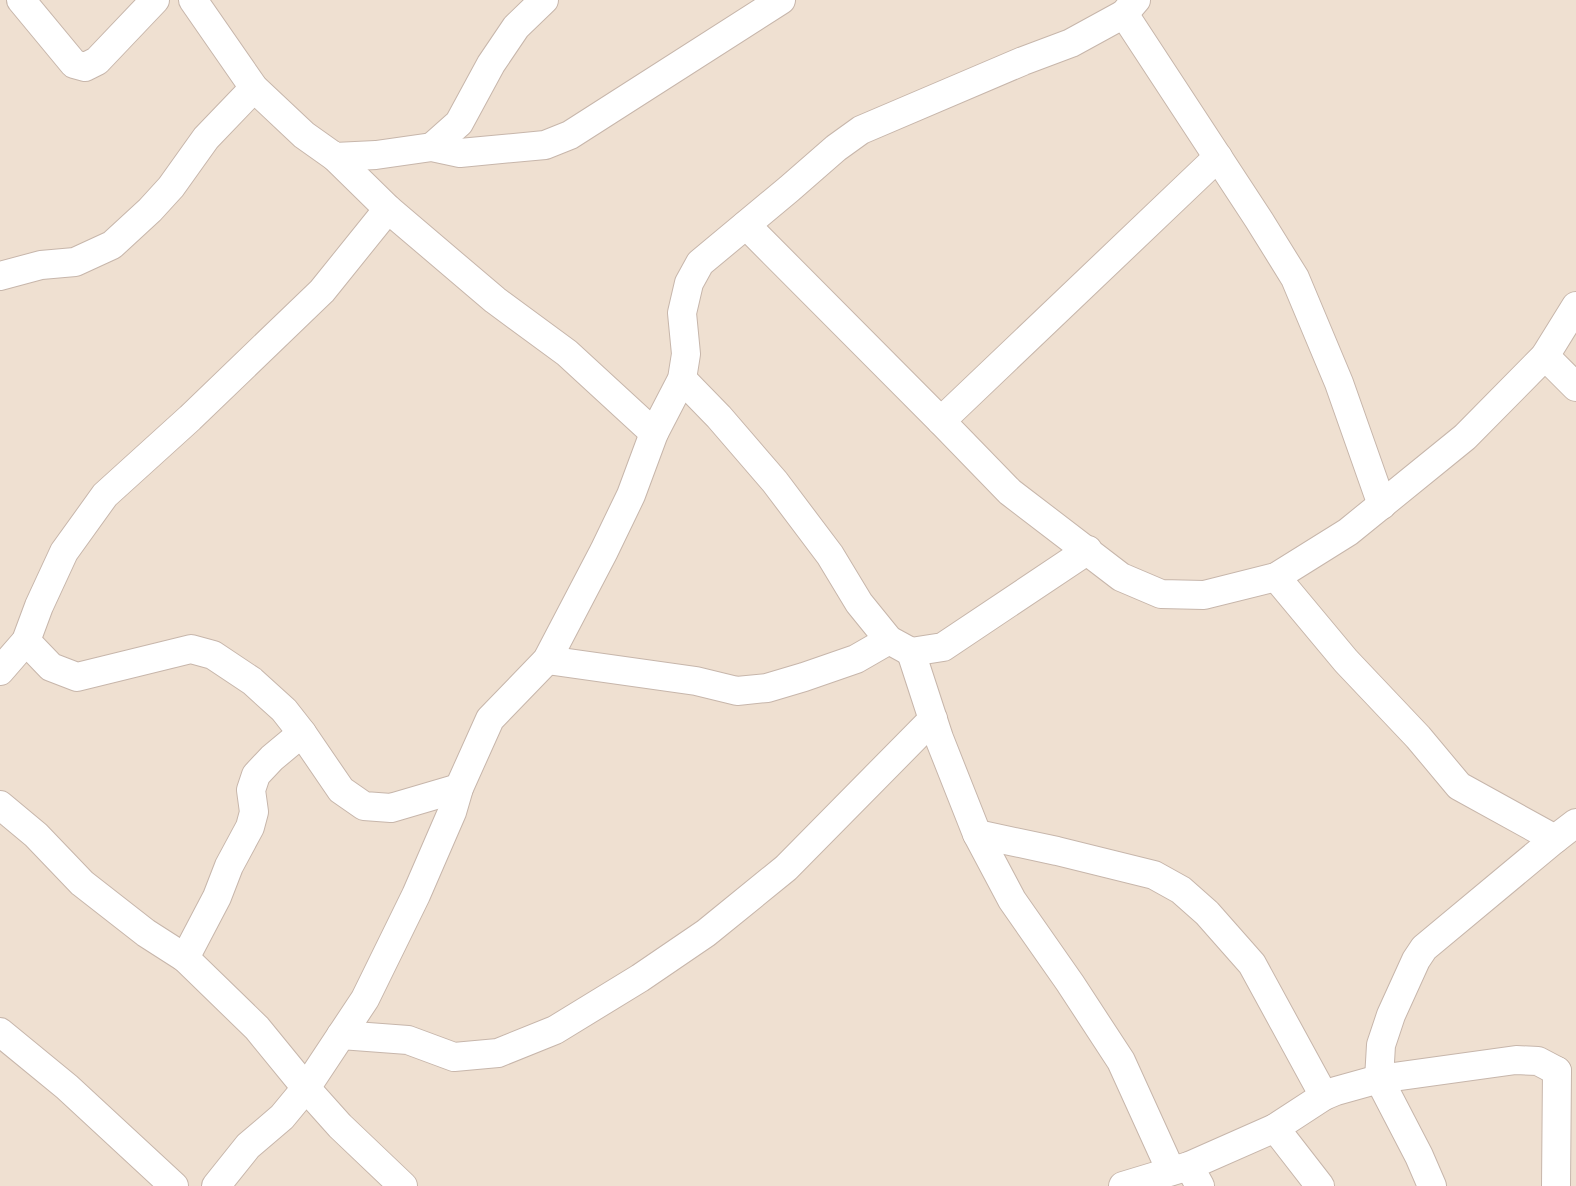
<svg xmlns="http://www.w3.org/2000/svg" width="1576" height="1186" font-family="'Fira Sans Condensed',sans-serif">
  <rect width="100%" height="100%" fill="#f8efe2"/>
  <rect fill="#efe0d1" x="0" y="0" width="1576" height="1186"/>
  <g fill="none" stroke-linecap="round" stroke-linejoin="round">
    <g stroke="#c7b6ab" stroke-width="30">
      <g id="street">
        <polyline points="21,0 74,64 85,67 97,61 155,0"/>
        <polyline points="193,0 254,88 304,135 335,157 376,155 432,147 460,153 545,145 570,135 781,0"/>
        <polyline points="1124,14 1259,220 1295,278 1339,383 1382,505"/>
        <polyline points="432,147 459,123 491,64 516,27 544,0"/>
        <polyline points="335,157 388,209 495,300 567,353 654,433"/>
        <polyline points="746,225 941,421 1010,492 1121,577 1161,594 1204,595 1276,577 1348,532 1465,437 1545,356 1576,306"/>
        <polyline points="0,276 41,265 75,262 112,245 150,210 171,187 206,138 254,88"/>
        <polyline points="1545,356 1576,387"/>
        <polyline points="682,379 719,417 775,482 830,555 859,603 889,640 911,652 943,647 1088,550"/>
        <polyline points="941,421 1218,157"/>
        <polyline points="1276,577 1346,661 1418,737 1459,786 1555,839"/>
        <polyline points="26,641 51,667 77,677 191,649 213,655 252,681 284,710 302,733 341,790 364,806 391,808 459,788"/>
        <polyline points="911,652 939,738 977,834 1012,900 1070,983 1121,1061 1171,1171"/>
        <polyline points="547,660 696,681 737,691 767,688 804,677 856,659 889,640"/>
        <polyline points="0,671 26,641 39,606 64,552 105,495 190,418 322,291 388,209"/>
        <polyline points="0,805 36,835 82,883 146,933 185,958 257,1028 306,1088 340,1126 403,1186"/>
        <polyline points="977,834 1057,851 1154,875 1181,890 1207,913 1252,964 1324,1096"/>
        <polyline points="185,958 217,897 229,866 250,827 254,812 251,790 256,775 272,758 302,733"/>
        <polyline points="0,1032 67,1087 174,1186"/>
        <polyline points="341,1035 408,1040 454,1057 498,1053 555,1030 640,978 706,933 786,868 933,719"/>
        <polyline points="1275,1128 1320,1186"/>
        <polyline points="1189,1166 1200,1186"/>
        <polyline points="216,1186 248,1146 282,1117 306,1088 365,999 416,895 452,812 459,788 490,719 547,660 604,551 631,495 654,433 682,379 686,354 682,313 689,283 700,263 789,189 836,148 861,130 1023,61 1071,43 1124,14 1136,0"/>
        <polyline points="1123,1186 1189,1166 1275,1128 1324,1096 1336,1091 1379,1079 1516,1060 1538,1061 1557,1071"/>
        <polyline points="1432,1186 1419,1156 1379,1079 1381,1045 1391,1015 1416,960 1424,948 1555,839 1576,823"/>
        <polyline points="1556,1186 1557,1071"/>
      </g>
    </g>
    <use href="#street" stroke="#fff" stroke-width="28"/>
  </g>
</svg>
